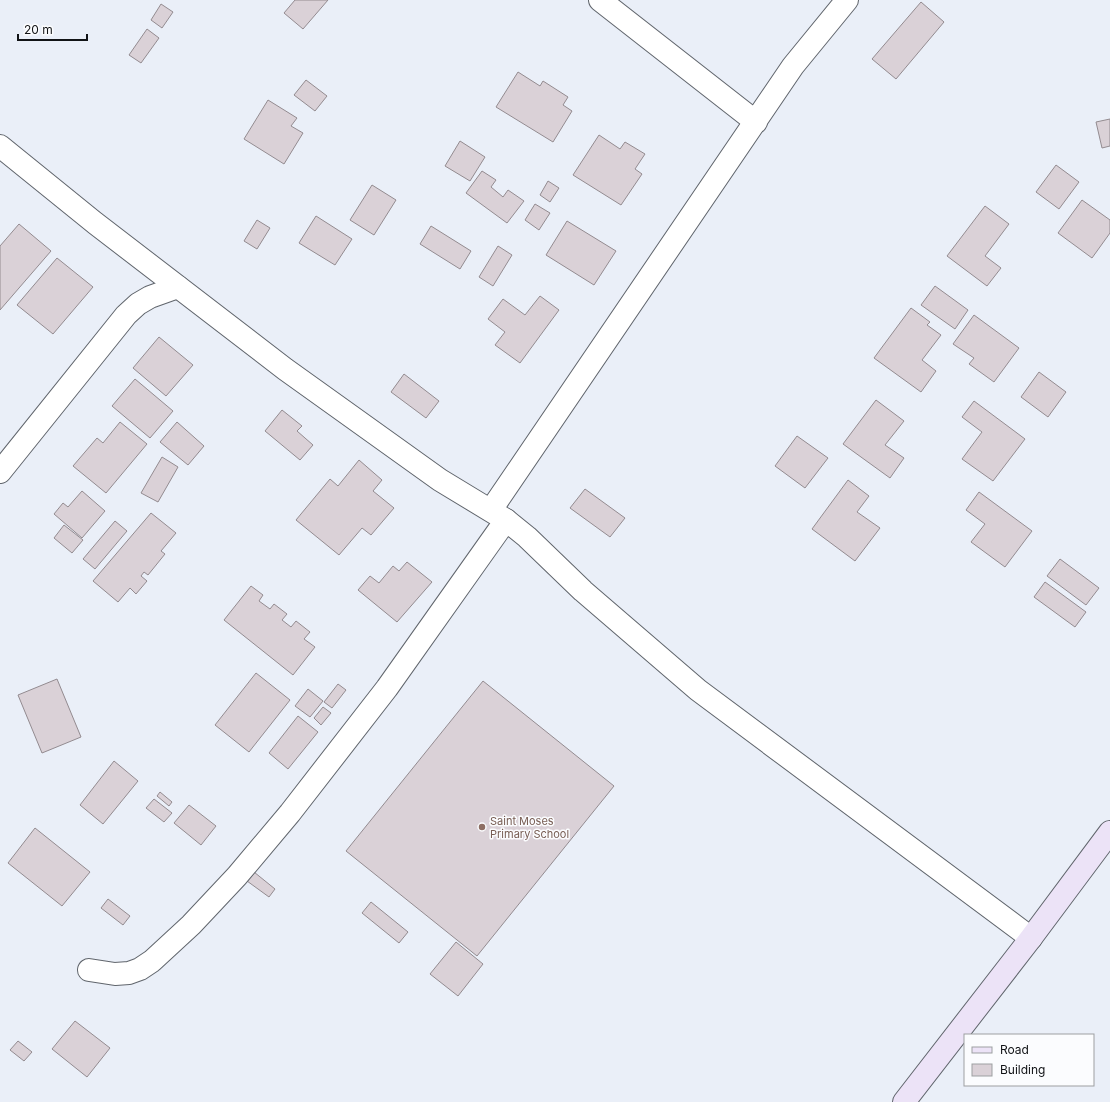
<svg xmlns="http://www.w3.org/2000/svg" width="1110" height="1102" font-family="Inter,sans-serif">
  <rect width="100%" height="100%" fill="#eaeff8"/>
  <g fill="#dad1d7" stroke="#938b90">
    <polygon points="295,0 328,0 303,29 284,13"/>
    <polygon points="921,2 944,22 896,79 872,59"/>
    <polygon points="161,4 173,12 162,28 151,20"/>
    <polygon points="147,29 159,38 141,63 129,55"/>
    <polygon points="518,72 540,86 543,81 568,97 563,105 572,111 553,142 496,107"/>
    <polygon points="306,80 327,96 315,111 294,95"/>
    <polygon points="268,100 297,118 291,126 303,133 284,164 244,139"/>
    <polygon points="1110,119 1110,146 1102,148 1096,122"/>
    <polygon points="599,135 620,149 625,142 645,154 635,169 642,174 621,205 573,175"/>
    <polygon points="460,141 485,157 470,181 445,166"/>
    <polygon points="1056,165 1079,182 1059,209 1036,192"/>
    <polygon points="482,171 496,180 491,187 503,197 508,190 524,201 507,223 466,193"/>
    <polygon points="548,181 559,188 550,202 540,195"/>
    <polygon points="372,185 396,200 374,235 350,220"/>
    <polygon points="1082,200 1110,220 1110,233 1092,258 1058,233"/>
    <polygon points="535,204 550,213 539,230 525,220"/>
    <polygon points="985,206 1009,224 985,256 1001,268 987,286 947,256"/>
    <polygon points="316,216 352,239 335,265 299,243"/>
    <polygon points="257,220 270,228 257,249 244,241"/>
    <polygon points="567,221 616,251 594,285 546,255"/>
    <polygon points="19,224 51,251 0,310 0,246"/>
    <polygon points="431,226 471,251 460,269 420,244"/>
    <polygon points="498,246 512,255 493,286 479,277"/>
    <polygon points="57,258 93,287 53,334 17,305"/>
    <polygon points="935,286 968,310 955,329 921,305"/>
    <polygon points="540,296 559,310 520,363 495,345 505,332 488,319 503,299 525,315"/>
    <polygon points="911,308 930,322 927,325 941,335 922,360 936,371 921,392 874,358"/>
    <polygon points="974,315 1019,348 994,382 969,364 974,358 953,344"/>
    <polygon points="159,337 193,365 166,396 133,368"/>
    <polygon points="1039,372 1066,392 1048,417 1021,397"/>
    <polygon points="404,374 439,401 426,418 391,392"/>
    <polygon points="135,379 173,411 150,438 112,406"/>
    <polygon points="876,400 904,421 885,445 904,458 890,478 843,444"/>
    <polygon points="974,401 1025,439 993,481 962,459 982,432 962,417"/>
    <polygon points="282,410 302,426 297,431 313,445 300,460 265,431"/>
    <polygon points="120,422 147,444 106,493 73,466 97,438 103,443"/>
    <polygon points="177,422 204,446 188,465 160,442"/>
    <polygon points="797,436 828,458 805,488 775,466"/>
    <polygon points="162,457 178,467 158,502 141,493"/>
    <polygon points="359,460 382,480 373,491 394,508 371,535 362,528 339,555 296,520 330,479 338,486"/>
    <polygon points="848,480 869,496 857,512 880,528 855,561 812,529"/>
    <polygon points="585,489 625,518 610,537 570,508"/>
    <polygon points="82,491 105,511 82,538 54,514 63,503 68,507"/>
    <polygon points="979,492 1032,531 1005,567 971,542 985,524 966,510"/>
    <polygon points="151,513 176,533 161,551 165,554 148,575 144,572 141,576 147,581 136,594 130,588 118,602 93,581"/>
    <polygon points="115,521 127,531 95,569 83,559"/>
    <polygon points="64,525 83,540 72,553 54,538"/>
    <polygon points="1060,559 1099,588 1086,605 1047,576"/>
    <polygon points="407,562 432,582 397,622 358,590 370,576 379,583 393,566 399,571"/>
    <polygon points="1045,582 1086,612 1075,627 1034,597"/>
    <polygon points="251,586 263,595 259,601 270,609 274,604 287,614 282,620 291,627 296,621 310,632 304,639 315,647 293,675 224,620"/>
    <polygon points="256,673 290,700 249,752 215,725"/>
    <polygon points="57,679 81,737 42,753 18,695"/>
    <polygon points="483,681 614,786 477,956 346,851"/>
    <polygon points="338,684 346,690 332,708 324,702"/>
    <polygon points="308,689 323,701 310,717 295,706"/>
    <polygon points="323,707 331,713 321,725 314,718"/>
    <polygon points="298,716 318,732 288,769 269,753"/>
    <polygon points="114,761 138,781 103,824 80,805"/>
    <polygon points="160,792 172,802 169,806 157,796"/>
    <polygon points="154,799 172,813 164,822 146,808"/>
    <polygon points="189,805 216,826 201,845 174,823"/>
    <polygon points="35,828 90,872 62,906 8,863"/>
    <polygon points="254,872 275,889 269,897 247,881"/>
    <polygon points="108,899 130,916 123,925 101,908"/>
    <polygon points="371,902 408,932 399,943 362,913"/>
    <polygon points="456,942 483,964 458,996 430,974"/>
    <polygon points="75,1021 110,1048 87,1077 52,1049"/>
    <polygon points="18,1041 32,1052 24,1061 10,1050"/>
  </g>
  <g fill="none" stroke-linecap="round" stroke-linejoin="round">
    <g stroke="#60656c" stroke-width="24">
      <g id="minor">
        <polyline points="600,0 756,122"/>
        <polyline points="0,146 95,223 285,369 440,480 506,520 527,537 583,591 698,690 1031,938"/>
        <polyline points="0,472 126,315 138,304 150,297 178,287"/>
        <polyline points="491,510 793,66 847,0"/>
        <polyline points="89,970 115,974 129,973 140,969 152,961 191,925 237,876 290,813 387,688 506,520"/>
      </g>
    </g>
    <g stroke="#60656c" stroke-width="24">
      <polyline id="secondary" points="904,1102 1031,938 1110,832"/>
    </g>
    <use href="#minor" stroke="#fff" stroke-width="22"/>
    <use href="#secondary" stroke="#ece3f7" stroke-width="22"/>
  </g>
  <circle fill="#8d6e63" stroke="#fbfcfe" stroke-width="1.5" cx="482" cy="827" r="4"/>
  <g text-anchor="middle" dominant-baseline="central" stroke-width="3" stroke-linejoin="round" paint-order="stroke">
    <g font-size="11" fill="#785e54" stroke="#fbfcfe" text-anchor="start">
      <text x="490" y="821">Saint Moses<tspan x="490" dy="13">Primary School</tspan></text>
    </g>
  </g>
  <rect x="964" y="1034" width="130" height="52" fill="#fbfcfe" stroke="#9d9fa1"/>
  <rect x="972" y="1047" width="20" height="6" fill="#ece3f7" stroke="#9d9fa1"/>
  <text x="1000" y="1054" font-size="12" fill="#111316">Road</text>
  <rect x="972" y="1064" width="20" height="12" fill="#dad1d7" stroke="#9d9fa1"/>
  <text x="1000" y="1074" font-size="12" fill="#111316">Building</text>
  <path d="M18 34v6h69v-6" fill="none" stroke="#111316" stroke-width="2"/>
  <text x="24" y="34" font-size="12" fill="#111316" stroke="#fbfcfe" stroke-width="3" paint-order="stroke">20 m</text>
</svg>
